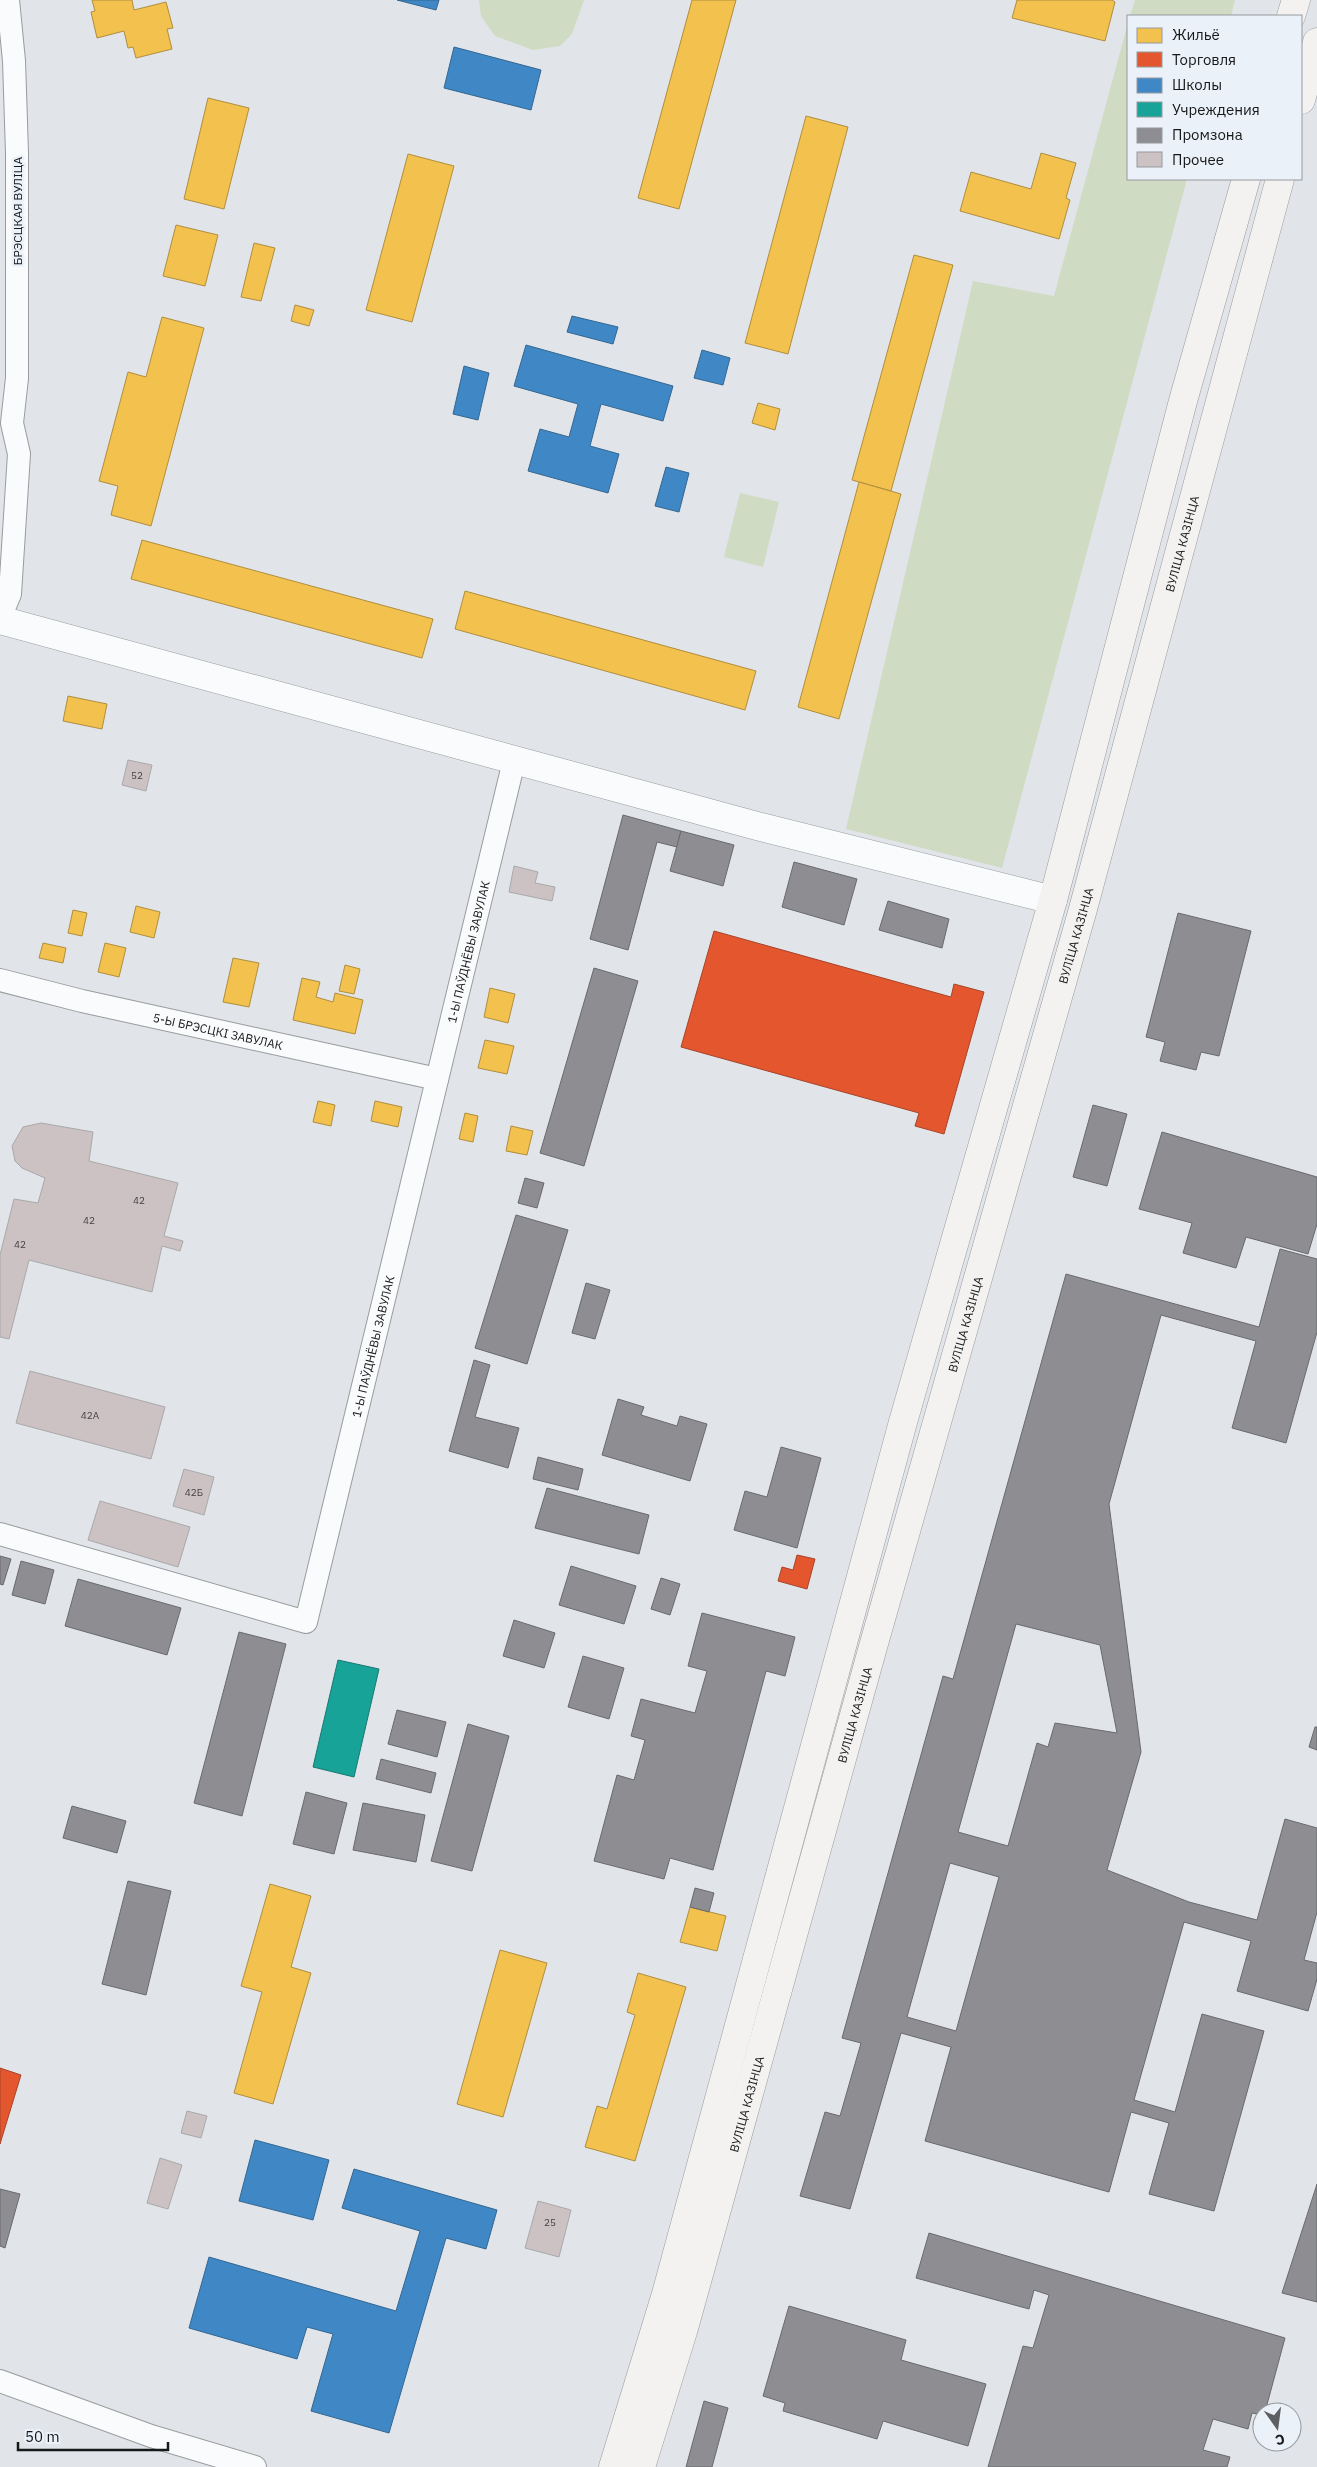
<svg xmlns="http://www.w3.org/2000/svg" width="1317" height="2467" font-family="'IBM Plex Sans',sans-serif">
  <rect width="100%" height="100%" fill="#e1e4e8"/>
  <g fill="#d0dbc4">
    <polygon points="479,0 584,0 572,34 560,46 533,50 495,36 481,16"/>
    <polygon points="1135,0 1235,0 1231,16 1130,16"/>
    <polygon points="1128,23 1128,179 1187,179 1002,868 846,829 973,281 1054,296"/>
    <polygon points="740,493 779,502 763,567 724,557"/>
  </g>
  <g fill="#f2c14e" stroke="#b08e3e">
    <polygon points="92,0 132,0 134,10 166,2 173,28 167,29 172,49 136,58 133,47 128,48 124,31 97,38 91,12 95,11"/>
    <polygon points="692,0 736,0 679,209 638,198"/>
    <polygon points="1017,0 1112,0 1115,2 1105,41 1012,18"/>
    <polygon points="208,98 249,108 224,209 184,199"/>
    <polygon points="806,116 848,127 788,354 745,343"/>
    <polygon points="1041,153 1076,163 1066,198 1070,200 1059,239 960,211 971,172 1031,189"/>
    <polygon points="408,154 454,166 412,322 366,310"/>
    <polygon points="176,225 218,235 205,286 163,276"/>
    <polygon points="254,243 275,248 261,301 241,297"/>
    <polygon points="914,255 953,265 891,491 852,480"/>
    <polygon points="295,305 314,310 309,326 291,321"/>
    <polygon points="162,317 204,328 151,526 111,515 118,486 99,481 128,372 146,377"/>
    <polygon points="758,403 780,409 775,430 752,423"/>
    <polygon points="859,482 901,494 839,719 798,707"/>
    <polygon points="142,540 433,619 422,658 131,579"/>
    <polygon points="465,591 756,671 745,710 455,629"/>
    <polygon points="68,696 107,704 102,729 63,721"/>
    <polygon points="136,906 160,912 154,938 130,932"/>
    <polygon points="73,910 87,913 82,936 68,933"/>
    <polygon points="43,943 66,948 63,963 39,958"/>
    <polygon points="105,943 126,948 119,977 98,972"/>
    <polygon points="233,958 259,963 249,1007 223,1002"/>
    <polygon points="345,965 360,969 354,994 339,991"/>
    <polygon points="302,978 320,982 316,997 333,1002 335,993 363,1000 355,1034 293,1020"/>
    <polygon points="490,988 515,994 508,1023 484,1017"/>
    <polygon points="485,1040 514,1046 507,1074 478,1068"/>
    <polygon points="318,1101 335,1105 331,1126 313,1122"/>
    <polygon points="375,1101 402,1107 398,1127 371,1121"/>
    <polygon points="465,1113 478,1116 473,1142 459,1139"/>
    <polygon points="511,1126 533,1131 527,1155 506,1151"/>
    <polygon points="270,1884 311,1896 291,1967 311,1973 273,2104 234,2093 262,1992 241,1986"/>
    <polygon points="690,1907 726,1916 717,1951 680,1942"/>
    <polygon points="500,1950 547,1963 503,2117 457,2104"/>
    <polygon points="638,1973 686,1987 635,2161 585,2147 597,2106 607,2109 635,2015 627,2012"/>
  </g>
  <g fill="#e4572e" stroke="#a64428">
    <polygon points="714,931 951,997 954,984 984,992 944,1134 915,1126 919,1113 681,1047"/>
    <polygon points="797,1555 815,1559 807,1589 778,1581 782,1567 793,1570"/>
    <polygon points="0,2068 21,2075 0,2144"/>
  </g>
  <g fill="#3f88c5" stroke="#336692">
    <polygon points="397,0 439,0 436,10"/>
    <polygon points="454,47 541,70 531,110 444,88"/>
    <polygon points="572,316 618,327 613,344 567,332"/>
    <polygon points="526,345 673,386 663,421 601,404 590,446 619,454 608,493 528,471 540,429 569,437 578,404 514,386"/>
    <polygon points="702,350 730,358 723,385 694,378"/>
    <polygon points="464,366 489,373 478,420 453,414"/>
    <polygon points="666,467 689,473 679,512 655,506"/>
    <polygon points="255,2140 329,2160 313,2220 239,2201"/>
    <polygon points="354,2169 497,2210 486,2249 446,2238 389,2433 311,2411 333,2334 307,2327 297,2359 189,2328 209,2257 396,2311 420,2231 342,2208"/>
  </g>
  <polygon fill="#17a398" stroke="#177972" points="338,1660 379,1669 354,1777 313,1767"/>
  <g fill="#8d8d92" stroke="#696a6e" fill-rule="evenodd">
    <polygon points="623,815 681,831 677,847 657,842 628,950 590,939"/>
    <polygon points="681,831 734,845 723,886 670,871"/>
    <polygon points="794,862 857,879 844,925 782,907"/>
    <polygon points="888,901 949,919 942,948 879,930"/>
    <polygon points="1178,913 1251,931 1219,1056 1201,1052 1196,1070 1160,1061 1165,1042 1146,1037"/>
    <polygon points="594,968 638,981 584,1166 540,1153"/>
    <polygon points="1093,1105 1127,1114 1107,1186 1073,1177"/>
    <polygon points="1162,1132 1317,1177 1317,1224 1308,1254 1246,1237 1236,1268 1183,1253 1192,1223 1139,1209"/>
    <polygon points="525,1178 544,1183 537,1208 518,1203"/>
    <polygon points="516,1215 568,1230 527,1364 475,1348"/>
    <path d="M 1280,1249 L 1317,1259 L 1317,1332 L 1286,1443 L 1232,1428 L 1256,1341 L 1161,1315 L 1109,1504 L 1141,1752 L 1107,1870 L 1189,1902 L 1257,1920 L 1285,1819 L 1317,1828 L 1317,1912 L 1304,1960 L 1317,1963 L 1317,1979 L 1308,2011 L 1237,1991 L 1251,1941 L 1184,1922 L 1134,2100 L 1175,2112 L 1202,2014 L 1264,2031 L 1214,2211 L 1149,2194 L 1169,2123 L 1131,2112 L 1109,2192 L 925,2141 L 951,2047 L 901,2033 L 850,2209 L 800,2196 L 825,2112 L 840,2116 L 861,2043 L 842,2038 L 943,1676 L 953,1679 L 1066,1274 L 1259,1327 ZM 1016,1624 L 1100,1645 L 1117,1733 L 1055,1723 L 1048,1747 L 1037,1743 L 1008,1846 L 958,1832 ZM 950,1863 L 999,1877 L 956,2031 L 907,2017 Z"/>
    <polygon points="586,1283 610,1290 595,1339 572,1333"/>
    <polygon points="474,1360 490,1365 475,1417 519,1428 508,1468 449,1451"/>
    <polygon points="618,1399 644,1407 641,1415 677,1426 680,1416 707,1424 690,1481 602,1455"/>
    <polygon points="781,1447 821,1458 797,1548 734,1530 745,1491 767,1497"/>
    <polygon points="538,1457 583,1469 578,1490 533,1479"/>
    <polygon points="547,1488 649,1515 639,1554 535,1528"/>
    <polygon points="0,1556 11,1559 3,1585 0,1584"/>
    <polygon points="21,1561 54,1570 45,1604 12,1595"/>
    <polygon points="571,1566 636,1586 624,1624 559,1605"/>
    <polygon points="661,1578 680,1584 670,1615 651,1609"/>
    <polygon points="78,1579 181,1608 167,1655 65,1626"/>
    <polygon points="702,1613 795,1637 785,1676 766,1671 713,1870 670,1858 664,1879 594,1861 617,1775 634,1780 645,1740 631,1736 641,1699 695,1713 707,1671 688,1666"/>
    <polygon points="514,1620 555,1633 544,1668 503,1656"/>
    <polygon points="239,1632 286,1644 242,1816 194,1803"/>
    <polygon points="583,1656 624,1668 609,1719 568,1707"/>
    <polygon points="397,1710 446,1722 437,1757 388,1744"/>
    <polygon points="468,1724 509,1736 472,1871 431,1861"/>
    <polygon points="1315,1727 1317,1727 1317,1750 1309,1747"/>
    <polygon points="381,1759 436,1773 431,1793 376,1779"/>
    <polygon points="306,1792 347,1803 334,1854 293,1844"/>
    <polygon points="363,1803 425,1815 416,1862 353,1850"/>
    <polygon points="72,1806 126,1821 117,1853 63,1838"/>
    <polygon points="128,1881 171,1891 146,1995 102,1984"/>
    <polygon points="695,1888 714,1893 709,1912 690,1907"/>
    <polygon points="1317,2184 1317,2302 1282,2293"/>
    <polygon points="0,2189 20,2194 5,2248 0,2246"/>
    <polygon points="929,2233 1285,2338 1265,2412 1262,2412 1262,2415 1252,2413 1248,2429 1213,2419 1203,2450 1230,2457 1227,2467 988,2467 1023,2346 1033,2348 1049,2295 1034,2290 1029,2309 916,2278"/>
    <polygon points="789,2306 906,2340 901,2360 986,2384 968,2446 883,2421 877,2439 783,2411 785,2403 763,2396"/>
    <polygon points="704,2401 728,2408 712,2467 686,2467"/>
  </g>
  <g fill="#ccc1c3" stroke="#a9a9aa">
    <polygon points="128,760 152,765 146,791 122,785"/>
    <polygon points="514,866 538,872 535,883 555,887 552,901 509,892"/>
    <polygon points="41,1123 93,1132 89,1161 178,1183 164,1236 183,1241 180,1251 162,1246 152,1292 29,1260 9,1339 0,1337 0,1255 14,1199 38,1203 45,1178 22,1168 15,1161 12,1146 23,1127"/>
    <polygon points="30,1371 165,1407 151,1459 16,1423"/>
    <polygon points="184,1469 214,1477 204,1515 173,1506"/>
    <polygon points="100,1501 190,1527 178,1567 88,1540"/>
    <polygon points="187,2111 207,2116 201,2138 181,2133"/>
    <polygon points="160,2158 182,2165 168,2209 147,2203"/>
    <polygon points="538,2201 571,2210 559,2257 525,2248"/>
  </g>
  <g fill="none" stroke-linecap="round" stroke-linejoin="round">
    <g stroke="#9a9b9e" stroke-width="24">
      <g id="minor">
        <polyline points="0,618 10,594 19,454 12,423 17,378 17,153 14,61 8,0"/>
        <path id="s1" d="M 0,980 L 82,1001 L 437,1079"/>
        <path id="s2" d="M 0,1534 L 306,1622 L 514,761"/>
        <polyline points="0,2381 151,2436 255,2467"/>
      </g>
    </g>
    <g stroke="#9a9b9e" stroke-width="29">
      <polyline id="tertiary" points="0,620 757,826 1053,900"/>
    </g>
    <g stroke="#9a9b9e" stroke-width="29">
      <g id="secondary">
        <polyline points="1291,16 1296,0"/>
        <polyline points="1301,100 1317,42"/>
        <polyline points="613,2467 666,2294 903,1422 1053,900 1183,401 1246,179"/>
        <path id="s3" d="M 641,2467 L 684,2328 L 871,1654 L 1083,909 L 1280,179"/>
      </g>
    </g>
    <use href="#minor" stroke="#fafbfc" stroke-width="22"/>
    <use href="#tertiary" stroke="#fafbfc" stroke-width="28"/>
    <use href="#secondary" stroke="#f3f2f0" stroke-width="28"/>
  </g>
  <g text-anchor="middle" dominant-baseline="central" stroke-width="5" stroke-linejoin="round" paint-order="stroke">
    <g font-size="10" fill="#444244">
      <text x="137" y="775">52</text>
      <text x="139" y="1200">42</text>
      <text x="89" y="1220">42</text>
      <text x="20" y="1244">42</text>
      <text x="90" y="1415">42А</text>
      <text x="194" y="1492">42Б</text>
      <text x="550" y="2222">25</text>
    </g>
    <g font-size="12" fill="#16181a" stroke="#ebf1f8">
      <text transform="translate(17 211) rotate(-90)">БРЭСЦКАЯ ВУЛІЦА</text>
      <text stroke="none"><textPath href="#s3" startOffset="1998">ВУЛІЦА КАЗІНЦА</textPath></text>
      <text stroke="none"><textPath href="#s3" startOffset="1592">ВУЛІЦА КАЗІНЦА</textPath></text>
      <text stroke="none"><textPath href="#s2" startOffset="1008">1-Ы ПАЎДНЁВЫ ЗАВУЛАК</textPath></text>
      <text stroke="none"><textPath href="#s1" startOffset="224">5-Ы БРЭСЦКІ ЗАВУЛАК</textPath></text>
      <text stroke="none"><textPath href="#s3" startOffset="1188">ВУЛІЦА КАЗІНЦА</textPath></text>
      <text stroke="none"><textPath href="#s2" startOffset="602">1-Ы ПАЎДНЁВЫ ЗАВУЛАК</textPath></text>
      <text stroke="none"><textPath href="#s3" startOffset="782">ВУЛІЦА КАЗІНЦА</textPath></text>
      <text stroke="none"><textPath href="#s3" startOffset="378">ВУЛІЦА КАЗІНЦА</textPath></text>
    </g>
  </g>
  <rect x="1127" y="15" width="175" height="165" fill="#ebf1f8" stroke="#969a9f"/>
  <rect x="1137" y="28" width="25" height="15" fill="#f2c14e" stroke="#969a9f"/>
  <text x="1172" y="40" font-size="15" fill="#16181a">Жильё</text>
  <rect x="1137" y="52" width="25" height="15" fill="#e4572e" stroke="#969a9f"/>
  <text x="1172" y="65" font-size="15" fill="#16181a">Торговля</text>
  <rect x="1137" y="78" width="25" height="15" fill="#3f88c5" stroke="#969a9f"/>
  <text x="1172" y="90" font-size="15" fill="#16181a">Школы</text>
  <rect x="1137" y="102" width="25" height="15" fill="#17a398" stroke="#969a9f"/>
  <text x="1172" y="115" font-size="15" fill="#16181a">Учреждения</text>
  <rect x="1137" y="128" width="25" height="15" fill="#8d8d92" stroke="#969a9f"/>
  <text x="1172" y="140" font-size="15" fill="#16181a">Промзона</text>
  <rect x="1137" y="152" width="25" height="15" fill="#ccc1c3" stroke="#969a9f"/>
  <text x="1172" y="165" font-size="15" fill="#16181a">Прочее</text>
  <g transform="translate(1277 2427) rotate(166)"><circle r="24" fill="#ebf1f8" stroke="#969a9f"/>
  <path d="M0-4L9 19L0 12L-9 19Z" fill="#5d5f62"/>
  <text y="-8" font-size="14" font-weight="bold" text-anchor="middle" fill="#16181a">С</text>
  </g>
  <path d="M18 2442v8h150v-8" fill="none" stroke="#16181a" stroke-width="2.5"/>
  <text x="25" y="2442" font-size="15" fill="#16181a" stroke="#ebf1f8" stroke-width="4" paint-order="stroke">50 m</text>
</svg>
